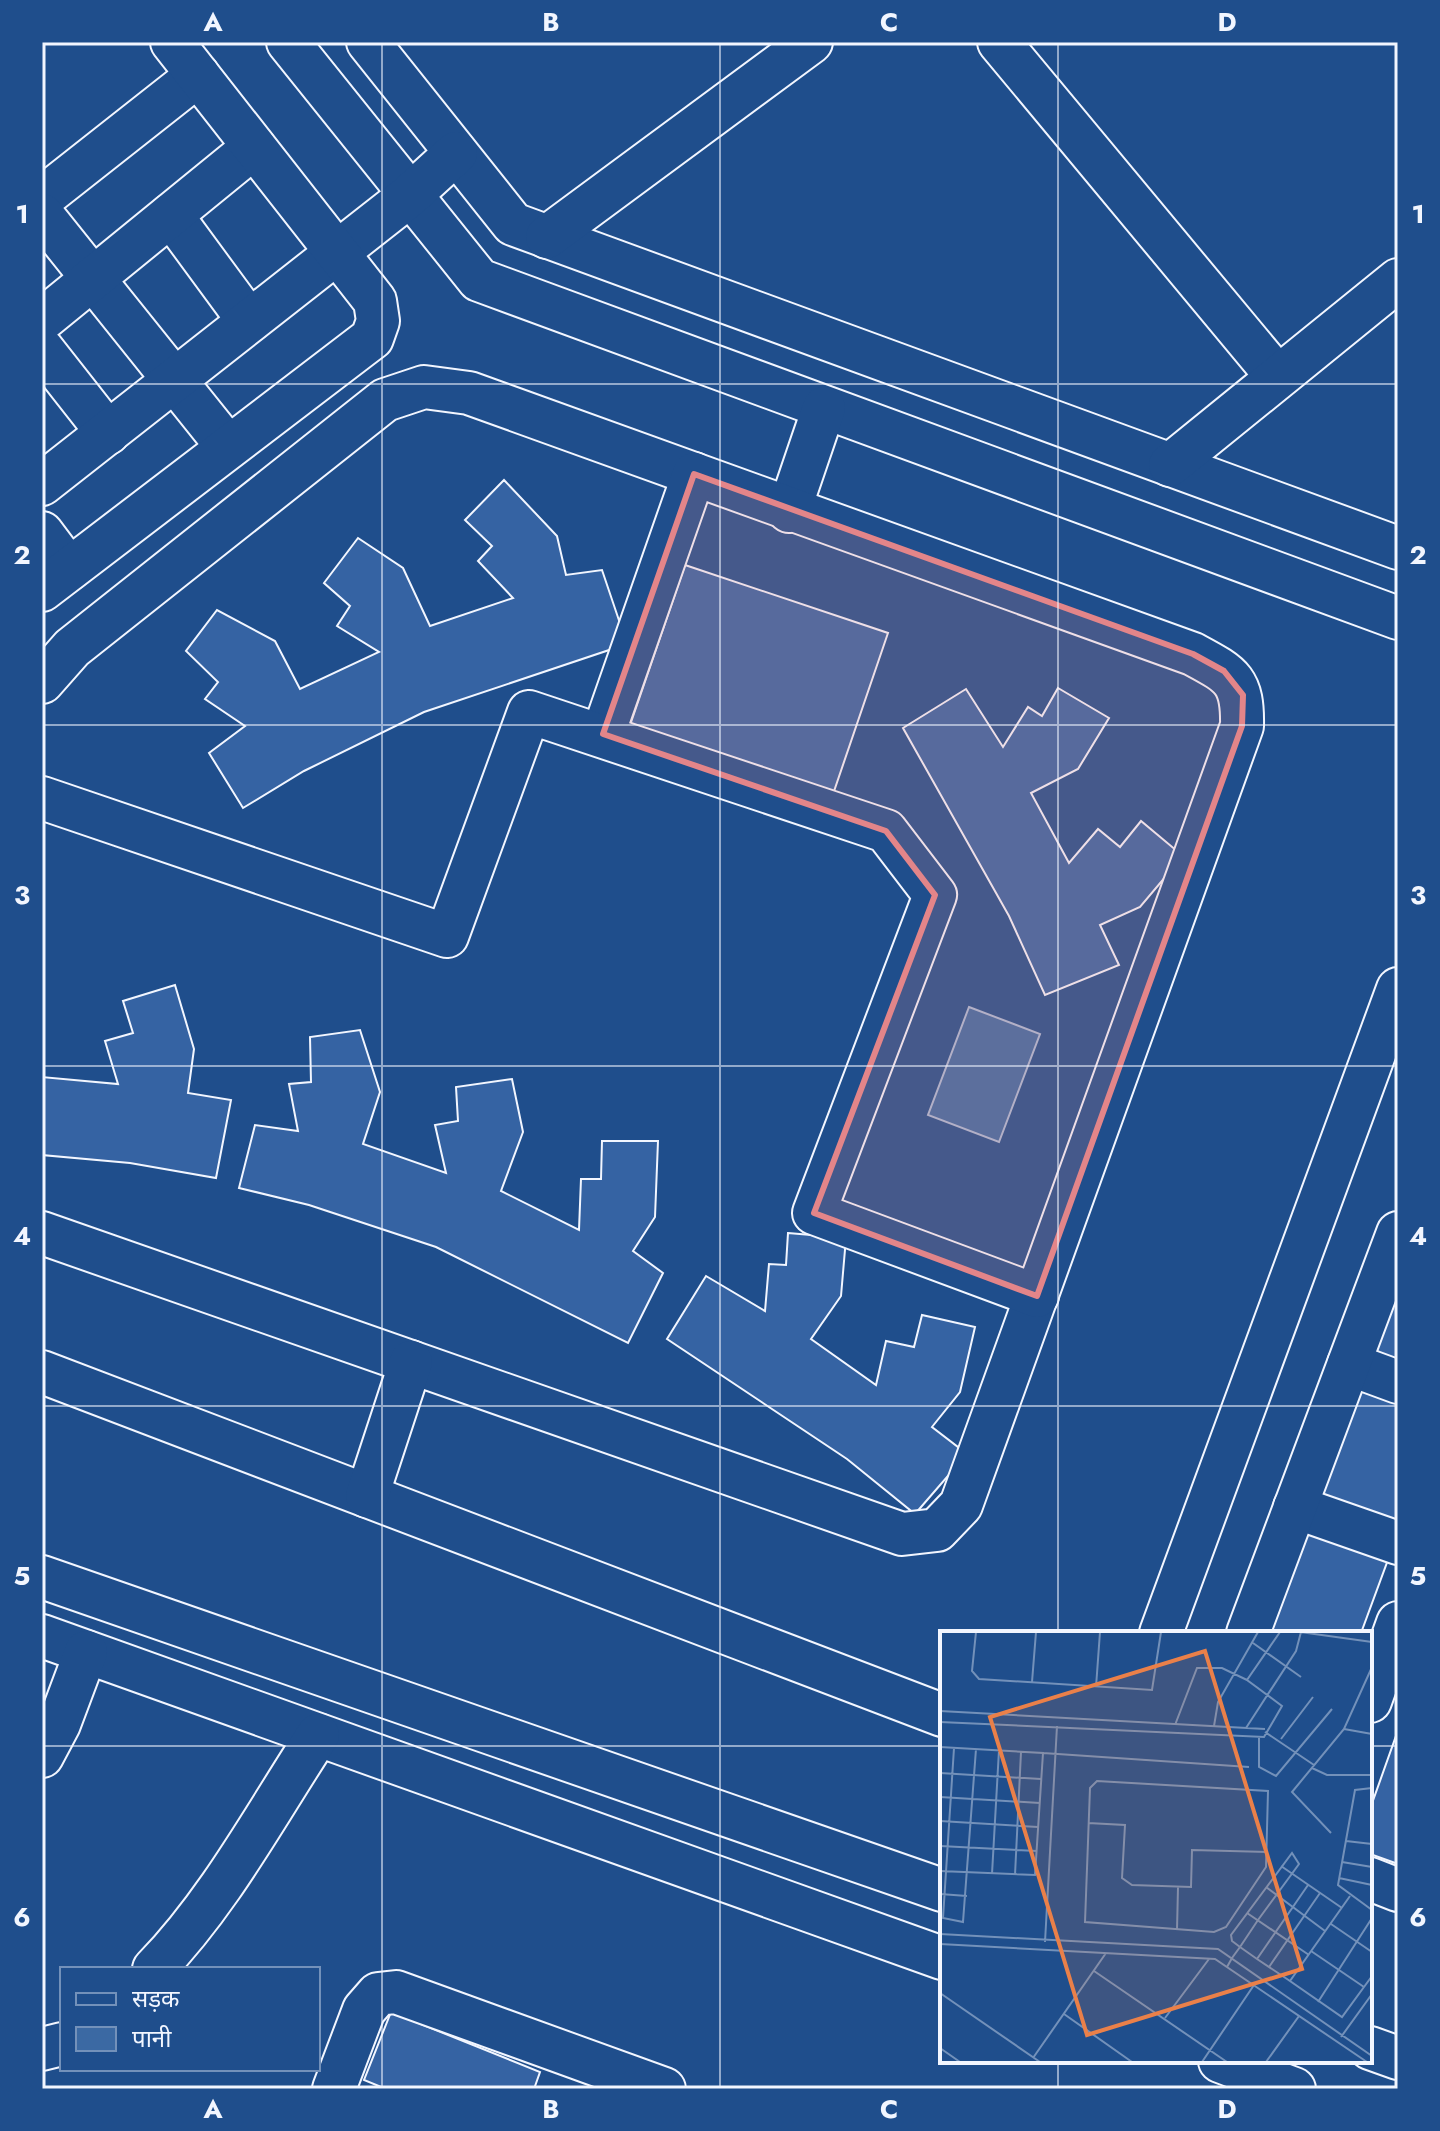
<svg xmlns="http://www.w3.org/2000/svg" width="1440" height="2131" font-family="Jost,'Noto Sans Devanagari',sans-serif">
  <rect width="100%" height="100%" fill="#1f4e8c"/>
  <polygon fill="#3b69a3" stroke="#a8bbd7" stroke-width="2" points="969,1007 1040,1034 999,1142 928,1115"/>
  <g fill="#3563a3" stroke="#f2f6ff" stroke-width="2">
    <polygon points="504,480 557,536 566,575 602,570 627,644 424,712 304,771 243,808 209,753 245,726 205,699 218,682 186,651 217,610 275,641 300,689 379,652 337,626 350,606 324,583 358,538 403,568 430,626 513,598 478,561 492,546 465,520"/>
    <polygon points="685,565 888,633 831,800 628,731"/>
    <polygon points="1058,688 1109,718 1078,769 1031,793 1069,863 1098,829 1120,847 1141,821 1183,856 1140,907 1100,925 1119,965 1045,995 1009,916 903,728 966,689 1003,747 1028,707 1042,716"/>
    <polygon points="175,985 194,1049 188,1093 231,1100 216,1178 130,1163 42,1155 42,1077 118,1084 105,1041 133,1033 123,1001"/>
    <polygon points="360,1030 380,1092 363,1144 446,1173 435,1125 458,1121 456,1087 512,1079 523,1132 501,1191 579,1230 581,1179 601,1179 602,1141 658,1141 655,1217 633,1251 663,1273 628,1343 436,1247 309,1205 239,1188 255,1125 298,1131 289,1084 311,1082 310,1037"/>
    <polygon points="788,1233 846,1238 841,1296 811,1339 876,1385 886,1341 914,1347 922,1315 975,1327 960,1392 932,1427 967,1454 915,1514 847,1459 667,1339 706,1276 765,1311 769,1264 786,1265"/>
    <polygon points="1398,1271 1398,1361 1370,1351"/>
    <polygon points="1358,1383 1398,1397 1398,1525 1317,1496"/>
    <polygon points="1304,1526 1389,1557 1361,1633 1265,1633"/>
    <polygon points="1396,1736 1398,1737 1398,1864 1370,1854 1370,1809"/>
    <polygon points="391,2012 540,2072 534,2089 386,2089 364,2080"/>
  </g>
  <g fill="none" stroke-linecap="round" stroke-linejoin="round">
    <g stroke="#f2f6ff" stroke-width="46">
      <g id="minor">
        <polyline points="288,42 479,280 1398,618"/>
        <polyline points="368,42 513,224 1398,548"/>
        <polyline points="999,42 1276,375"/>
        <polyline points="42,198 198,75"/>
        <polyline points="42,215 228,447"/>
        <polyline points="171,215 249,321"/>
        <polyline points="547,237 811,42"/>
        <polyline points="42,320 254,147"/>
        <polyline points="42,349 108,433"/>
        <polyline points="1170,465 1398,280"/>
        <polyline points="42,484 409,196 456,153"/>
        <polyline points="789,511 824,408"/>
        <polyline points="42,533 69,569"/>
        <polyline points="42,590 372,338 378,321 375,301 172,42"/>
        <path d="M 42,682 L 72,648 L 385,400 L 424,387 L 469,393 L 1193,654 C 1232,675 1243,680 1242,726 L 961,1505 L 937,1530 L 902,1534 L 42,1233"/>
        <polyline points="603,734 694,474"/>
        <polyline points="42,798 447,936 529,712 886,831 935,895 814,1213 1037,1296"/>
        <polyline points="1349,1364 1398,1382"/>
        <polyline points="42,1372 942,1715"/>
        <polyline points="367,1496 411,1362"/>
        <polyline points="1295,1507 1398,1543"/>
        <polyline points="42,1577 942,1890"/>
        <polyline points="1161,1633 1398,989"/>
        <polyline points="1248,1633 1398,1233"/>
        <polyline points="42,1636 942,1958"/>
        <polyline points="1370,1701 1398,1623"/>
        <polyline points="42,1756 59,1724 86,1652"/>
        <polyline points="1370,1879 1398,1890"/>
        <path d="M 154,1969 C 220,1901 266,1814 318,1735"/>
        <polyline points="1370,2048 1398,2058"/>
        <polyline points="42,2049 62,2044"/>
        <polyline points="1220,2061 1294,2089"/>
        <polyline points="334,2089 364,2010 378,1994 396,1992 664,2089"/>
      </g>
    </g>
    <use href="#minor" stroke="#1f4e8c" stroke-width="42"/>
  </g>
  <path fill="#e38589" fill-opacity="0.2" stroke="#e38589" stroke-width="6" stroke-linejoin="round" d="M 694,474 L 1193,654 L 1224,671 L 1243,695 L 1242,726 L 1037,1296 L 814,1213 L 935,895 L 886,831 L 603,734 Z"/>
  <path fill="none" stroke="#f2f6ff" stroke-width="2" stroke-opacity="0.55" d="M 382,42 L 382,2089M 720,42 L 720,2089M 1058,42 L 1058,1633M 42,384 L 1398,384M 42,725 L 1398,725M 42,1066 L 1398,1066M 42,1406 L 1398,1406M 42,1746 L 942,1746M 1370,1746 L 1398,1746M 1058,2061 L 1058,2089"/>
  <g transform="translate(940 1631)">
    <rect width="432" height="432" fill="#1f4e8c"/>
    <path fill="none" stroke="#7391ba" stroke-width="2" d="M 36,1 L 32,40 L 39,48 L 212,59 L 221,1M 360,1 L 432,11M 313,12 L 361,46M 92,51 L 96,1M 156,56 L 160,1M 0,80 L 325,98M 0,91 L 324,106 L 342,75 L 307,49 L 340,1M 235,94 L 257,37 L 282,37 L 307,49M 274,95 L 278,71 L 318,1M 306,97 L 356,20 L 361,1M 404,98 L 432,103M 325,101 L 374,134M 319,106 L 319,136 L 336,145 L 392,78M 341,108 L 373,66M 0,116 L 103,122 L 95,244 L 0,240M 14,117 L 3,287 L 23,291 L 36,118M 103,122 L 309,136M 372,137 L 387,144 L 432,144M 0,142 L 101,148M 157,150 L 328,160 L 326,236 L 286,296 L 274,301 L 145,291 L 150,157 ZM 432,157 L 415,159 L 398,254 L 432,279M 0,166 L 100,172M 0,190 L 98,196M 148,192 L 185,194 L 182,247 L 192,254 L 251,256 L 252,219 L 328,221M 391,202 L 352,161 L 404,98 L 432,36M 406,210 L 432,213M 0,215 L 97,220M 402,231 L 432,236M 341,235 L 402,277M 52,243 L 59,119M 75,244 L 81,121M 399,247 L 432,254M 326,256 L 385,300M 0,263 L 27,265M 410,265 L 350,350 L 402,386 L 432,345M 307,282 L 369,324M 391,293 L 432,321M 237,299 L 238,256M 0,303 L 278,318 L 432,425M 105,311 L 117,95M 0,313 L 275,328 L 427,431M 371,320 L 424,356M 317,328 L 368,254M 287,336 L 292,327 L 300,316 L 318,289 L 359,233 L 352,222 L 291,304 L 292,310 L 300,316 L 317,328 L 350,350M 329,336 L 380,262M 154,340 L 287,431M 0,362 L 100,431M 378,371 L 432,287M 124,383 L 192,431M 225,387 L 269,328M 401,406 L 432,363M 0,417 L 20,431M 93,427 L 166,322M 262,431 L 314,354M 326,431 L 359,385"/>
    <path fill="#ea8049" fill-opacity="0.15" stroke="#ea8049" stroke-width="4" d="M 265,20 L 362,338 L 147,404 L 50,86 Z"/>
    <rect width="432" height="432" fill="none" stroke="#f2f6ff" stroke-width="4"/>
  </g>
  <rect width="1440" height="2131" fill="none" stroke="#1f4e8c" stroke-width="88"/>
  <rect x="60" y="1967" width="260" height="104" fill="#1f4e8c" stroke="#7391ba" stroke-width="2"/>
  <rect x="76" y="1993" width="40" height="12" fill="#1f4e8c" stroke="#7391ba" stroke-width="2"/>
  <text x="132" y="2007" font-size="24" fill="#f2f6ff">सड़क</text>
  <rect x="76" y="2027" width="40" height="24" fill="#3b69a3" stroke="#7391ba" stroke-width="2"/>
  <text x="132" y="2047" font-size="24" fill="#f2f6ff">पानी</text>
  <rect x="44" y="44" width="1352" height="2043" fill="none" stroke="#f2f6ff" stroke-width="3"/>
  <g font-size="26" text-anchor="middle" font-weight="bold" fill="#f2f6ff">
    <text x="213" y="31">A</text>
    <text x="551" y="31">B</text>
    <text x="889" y="31">C</text>
    <text x="1227" y="31">D</text>
    <text x="22" y="223">1</text>
    <text x="1418" y="223">1</text>
    <text x="22" y="564">2</text>
    <text x="1418" y="564">2</text>
    <text x="22" y="904">3</text>
    <text x="1418" y="904">3</text>
    <text x="22" y="1245">4</text>
    <text x="1418" y="1245">4</text>
    <text x="22" y="1585">5</text>
    <text x="1418" y="1585">5</text>
    <text x="22" y="1926">6</text>
    <text x="1418" y="1926">6</text>
    <text x="213" y="2118">A</text>
    <text x="551" y="2118">B</text>
    <text x="889" y="2118">C</text>
    <text x="1227" y="2118">D</text>
  </g>
</svg>
